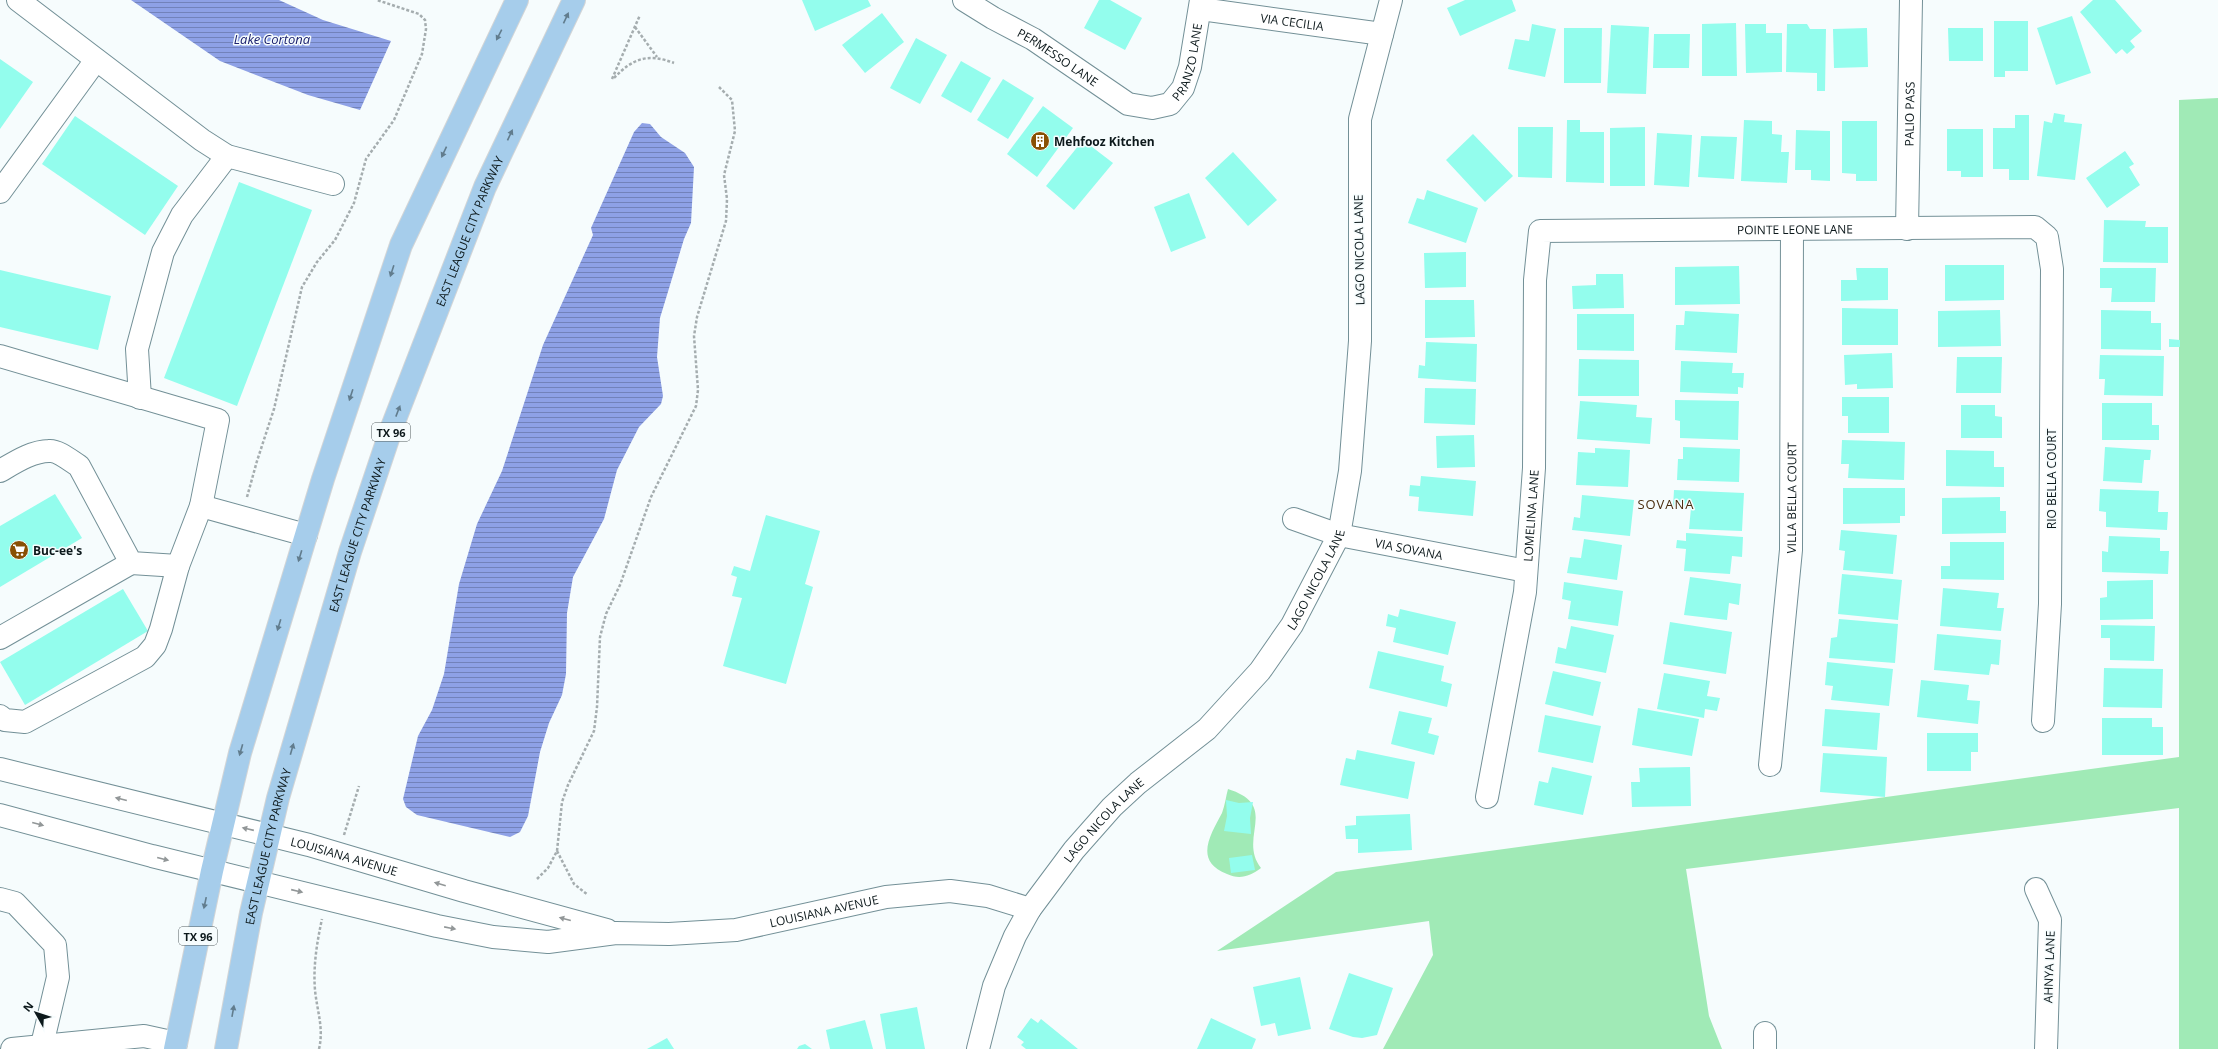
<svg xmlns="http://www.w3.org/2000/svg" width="2218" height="1049" font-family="'Open Sans',sans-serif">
  <defs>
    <pattern id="water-rules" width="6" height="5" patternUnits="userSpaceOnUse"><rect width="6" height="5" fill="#8ea1e6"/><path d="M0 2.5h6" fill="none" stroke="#7282ba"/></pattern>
  </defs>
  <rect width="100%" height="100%" fill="#f6fcfd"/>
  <g fill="#a0eab6">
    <polygon points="2218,98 2218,1049 2179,1049 2179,808 1686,869 1709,1016 1722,1049 1383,1049 1433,955 1429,921 1217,951 1336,872 2179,757 2179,100"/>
    <path d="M 1228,789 C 1281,806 1237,837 1261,868 C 1250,876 1240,880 1227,874 C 1193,861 1211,834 1222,813 C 1225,805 1226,796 1228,789 Z"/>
  </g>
  <g fill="url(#water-rules)">
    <polygon points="131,0 279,0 323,20 391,41 360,110 308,95 220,61"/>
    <polygon points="642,123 650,124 661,137 685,153 694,167 691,223 684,239 660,318 657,357 663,396 661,404 639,427 617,470 604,519 573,577 567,613 566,674 562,695 549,723 540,752 528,816 520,832 510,837 417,815 406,807 403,799 418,736 432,710 444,674 459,584 477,524 502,471 543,345 593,235 591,228 634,132"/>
  </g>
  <g fill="#93fded">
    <polygon points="802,0 868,0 871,6 815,31"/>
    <polygon points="1099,0 1110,0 1142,18 1125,50 1084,28"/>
    <polygon points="1465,0 1512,0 1516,11 1460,36 1447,8"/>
    <polygon points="2093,0 2115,0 2142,31 2130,41 2135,47 2127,54 2122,49 2116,54 2080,12"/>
    <polygon points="882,13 904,42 865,73 842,45"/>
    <polygon points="2072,16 2091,73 2056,85 2037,28"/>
    <polygon points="1994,21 2028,21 2028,71 2005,71 2005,77 1994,77"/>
    <polygon points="1736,23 1737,76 1702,76 1702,24"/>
    <polygon points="1532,24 1556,29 1545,77 1508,69 1515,39 1529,41"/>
    <polygon points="1745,24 1766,24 1766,33 1782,33 1782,72 1746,73"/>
    <polygon points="1787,24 1807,24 1810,29 1826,29 1825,91 1817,91 1817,73 1786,72"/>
    <polygon points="1611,25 1649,27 1646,94 1607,93"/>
    <polygon points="1564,28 1602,28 1601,83 1564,83"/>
    <polygon points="1867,28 1868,67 1834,68 1833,29"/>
    <polygon points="1948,28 1983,28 1983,61 1949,61"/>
    <polygon points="1654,34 1690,34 1689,68 1653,68"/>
    <polygon points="916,38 947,55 920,104 890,88"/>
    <polygon points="0,59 33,82 0,129"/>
    <polygon points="961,61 991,78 971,113 941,96"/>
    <polygon points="1003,79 1034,98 1008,139 977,120"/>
    <polygon points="1043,106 1073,128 1037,177 1007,154"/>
    <polygon points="2054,113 2065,115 2064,122 2082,124 2075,180 2037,176 2044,121 2052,123"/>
    <polygon points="2015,115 2029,115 2029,180 2009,180 2009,169 1993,169 1993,128 2015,128"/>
    <polygon points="75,116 178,186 145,235 42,164"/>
    <polygon points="1567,120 1580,120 1580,132 1604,132 1604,183 1566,182"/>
    <polygon points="1744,120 1772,121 1772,134 1782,135 1781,152 1789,152 1787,183 1741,181"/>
    <polygon points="1842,121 1877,121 1877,181 1856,181 1856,174 1842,173"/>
    <polygon points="1518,127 1553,127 1552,178 1518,177"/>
    <polygon points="1645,127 1645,186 1610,186 1610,128"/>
    <polygon points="1947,129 1983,129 1983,177 1961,177 1961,171 1947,171"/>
    <polygon points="1796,130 1830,131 1830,181 1811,180 1811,170 1795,170"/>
    <polygon points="1657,133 1692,135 1689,187 1654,185"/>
    <polygon points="1473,134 1513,176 1485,202 1446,160"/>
    <polygon points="1701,136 1737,137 1734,179 1698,177"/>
    <polygon points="1083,140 1113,163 1074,210 1046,186"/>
    <polygon points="2125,151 2134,164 2129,167 2140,185 2107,208 2086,178"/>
    <polygon points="1233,152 1277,200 1248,226 1205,178"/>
    <polygon points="239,182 312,210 237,406 164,378"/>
    <polygon points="1427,190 1478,208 1466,243 1408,223 1417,198 1424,200"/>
    <polygon points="1189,193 1206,238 1171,252 1154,207"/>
    <polygon points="2104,220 2146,221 2145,227 2168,227 2168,263 2103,262"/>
    <polygon points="1466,252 1466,287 1425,288 1424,253"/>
    <polygon points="1945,265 2004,265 2004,300 1945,301"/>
    <polygon points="1739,266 1740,304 1675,305 1675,267"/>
    <polygon points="1856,268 1888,268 1888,300 1841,301 1841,280 1857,280"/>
    <polygon points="2100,268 2156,268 2155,302 2111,302 2112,288 2100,288"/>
    <polygon points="0,270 111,296 98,350 0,327"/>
    <polygon points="1596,274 1623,274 1624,308 1573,309 1572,286 1596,285"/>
    <polygon points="1425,300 1474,300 1475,337 1425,338"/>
    <polygon points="1842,308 1898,309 1898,345 1842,345"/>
    <polygon points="2000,310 2001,346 1938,347 1938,311"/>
    <polygon points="2101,310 2151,311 2151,323 2161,323 2161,350 2101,349"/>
    <polygon points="1685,311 1739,314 1737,353 1675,350 1676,325 1684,325"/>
    <polygon points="1577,314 1634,314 1634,351 1577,350"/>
    <polygon points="2169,339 2180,340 2180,347 2169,347"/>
    <polygon points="1426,342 1477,344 1476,382 1418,378 1419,365 1425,366"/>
    <polygon points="1892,353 1893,388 1857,389 1857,384 1845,385 1844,355"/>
    <polygon points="2100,355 2164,356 2163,396 2104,395 2105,379 2099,379"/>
    <polygon points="1957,357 2002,357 2001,393 1956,393"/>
    <polygon points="1579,359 1639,360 1639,396 1578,396"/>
    <polygon points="1681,361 1733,363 1732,373 1744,373 1743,388 1738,387 1738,394 1680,392"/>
    <polygon points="1425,388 1476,389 1475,425 1424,423"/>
    <polygon points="1842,397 1889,397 1889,433 1848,433 1848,416 1842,416"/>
    <polygon points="1675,400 1739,401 1738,440 1680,438 1680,421 1675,420"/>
    <polygon points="1580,401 1637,405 1636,417 1652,418 1650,444 1577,439"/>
    <polygon points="2102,403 2152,403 2152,425 2159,425 2159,440 2102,440"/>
    <polygon points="1961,405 1995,405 1995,416 2002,417 2002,438 1961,438"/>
    <polygon points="1474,435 1475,467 1437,468 1436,436"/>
    <polygon points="1842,440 1905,442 1904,480 1848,478 1849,464 1841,464"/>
    <polygon points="1683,447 1740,449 1739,482 1677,480 1678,459 1683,459"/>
    <polygon points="2105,447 2151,450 2150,460 2144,460 2142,483 2103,481"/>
    <polygon points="1595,448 1630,450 1628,487 1576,485 1578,452 1595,453"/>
    <polygon points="1946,450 1994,451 1994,467 2004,467 2004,487 1946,486"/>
    <polygon points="1421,476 1476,481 1473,516 1418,511 1419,497 1409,496 1410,485 1420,486"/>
    <polygon points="1843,488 1905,488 1905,516 1900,516 1900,523 1843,524"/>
    <polygon points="2100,489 2159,491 2158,512 2168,512 2167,530 2106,527 2106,512 2099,511"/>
    <polygon points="1674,490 1744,493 1742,531 1689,529 1691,508 1673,507"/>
    <polygon points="55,494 82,538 0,587 0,526"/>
    <polygon points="1582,495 1634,500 1630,536 1572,530 1574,517 1580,518"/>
    <polygon points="2000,497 2000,511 2006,511 2006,533 1942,534 1942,498"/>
    <polygon points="766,515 820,531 805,584 813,587 786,684 723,666 742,598 732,596 737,577 731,575 734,566 750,571"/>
    <polygon points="1841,530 1897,535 1893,574 1843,570 1845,551 1839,550"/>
    <polygon points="1686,533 1743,537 1742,557 1732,556 1730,574 1684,571 1686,549 1676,548 1677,540 1686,541"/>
    <polygon points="2109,536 2160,538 2160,551 2169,551 2168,574 2102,572 2102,551 2108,552"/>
    <polygon points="1584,539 1622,545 1617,580 1567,573 1570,557 1581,558"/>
    <polygon points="1950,542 2004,542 2004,580 1941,579 1941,566 1950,566"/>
    <polygon points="1842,574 1902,580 1898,620 1838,614"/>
    <polygon points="1690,577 1741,584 1739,605 1729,603 1727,620 1684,615"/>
    <polygon points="2153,580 2153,619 2100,620 2100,598 2107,597 2107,581"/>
    <polygon points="1564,582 1623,591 1618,626 1568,619 1571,601 1562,599"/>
    <polygon points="1943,588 1999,593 1997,608 2004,608 2001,631 1940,626"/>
    <polygon points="123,589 148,631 25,705 0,662"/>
    <polygon points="1400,609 1456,622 1448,655 1393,642 1396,628 1386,626 1388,614 1398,617"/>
    <polygon points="1839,619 1898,624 1895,663 1829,658 1831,638 1837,637"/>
    <polygon points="1670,622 1732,632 1726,674 1663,664"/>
    <polygon points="2101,625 2155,626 2154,661 2110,660 2110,638 2101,638"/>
    <polygon points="1571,626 1614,635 1606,673 1555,663 1558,647 1566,649"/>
    <polygon points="1937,634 2001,640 1999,665 1991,664 1989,675 1934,670"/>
    <polygon points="1378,651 1444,666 1441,681 1452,684 1447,707 1369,688"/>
    <polygon points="1827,662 1893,669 1889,706 1831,700 1833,686 1825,685"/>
    <polygon points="2104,668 2163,669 2162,708 2103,707"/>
    <polygon points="1553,671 1601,682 1593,716 1545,704"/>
    <polygon points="1664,673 1710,681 1707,696 1720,698 1717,711 1705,709 1704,718 1657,709"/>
    <polygon points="1921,680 1969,685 1967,700 1980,701 1978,724 1917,717"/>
    <polygon points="1638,708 1699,719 1692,756 1632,745"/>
    <polygon points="1825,709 1880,713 1877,750 1822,746"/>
    <polygon points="1399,711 1432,718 1428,733 1439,736 1434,755 1391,744"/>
    <polygon points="1545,715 1601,726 1593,763 1538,752"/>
    <polygon points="2102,718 2152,718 2152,727 2163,727 2163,755 2102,755"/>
    <polygon points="1927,733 1978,733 1978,752 1971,752 1971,771 1927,771"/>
    <polygon points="1357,750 1415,762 1408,799 1340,785 1346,758 1355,760"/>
    <polygon points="1823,753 1887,757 1885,797 1820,792"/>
    <polygon points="1552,767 1592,776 1583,815 1534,805 1539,781 1548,783"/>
    <polygon points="1690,767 1691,806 1632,807 1631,782 1640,782 1639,768"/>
    <polygon points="1226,800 1239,803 1253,802 1250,818 1251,834 1224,831 1227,816"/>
    <polygon points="1410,814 1412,850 1358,853 1358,839 1346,839 1345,826 1356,825 1356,816"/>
    <polygon points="1252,855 1255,870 1231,873 1229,858"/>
    <polygon points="1349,973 1393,988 1377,1035 1362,1038 1353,1037 1329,1029"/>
    <polygon points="1300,977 1311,1029 1278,1036 1275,1023 1261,1026 1253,987"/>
    <polygon points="917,1007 925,1049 886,1049 880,1014"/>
    <polygon points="1031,1018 1038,1023 1041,1019 1078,1049 1026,1049 1021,1045 1024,1042 1017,1037"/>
    <polygon points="1211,1018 1256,1039 1252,1049 1197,1049"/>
    <polygon points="865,1020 873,1049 830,1049 826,1030"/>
    <polygon points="667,1038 674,1049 647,1049"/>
    <polygon points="805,1044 812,1049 797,1049 799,1046"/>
  </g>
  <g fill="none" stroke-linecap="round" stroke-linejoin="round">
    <g stroke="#739097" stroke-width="24">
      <g id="minor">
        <polyline points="18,0 202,140 227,156 333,184"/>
        <path id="s1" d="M 964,0 L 993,18 L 1033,39 L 1128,104 L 1152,108 L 1170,104 L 1183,88 L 1190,67 L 1201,0"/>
        <path id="s2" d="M 1201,9 L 1382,34"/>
        <polyline points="0,192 96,60"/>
        <path id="s3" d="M 1907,229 L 1911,0"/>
        <polyline points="0,356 218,420 201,506 178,566 161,629 155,645 145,657 25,722 5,720 0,716"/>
        <polyline points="140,398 137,349 163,252 182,215 227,156"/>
        <path d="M 0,471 C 14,463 32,451 49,451 C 58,450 71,461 79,466 L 131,563 L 178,566"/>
        <polyline points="201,506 306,535"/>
        <path id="s4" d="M 1294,519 L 1339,535 L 1526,571"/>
        <polyline points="0,638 131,563"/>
        <path id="s5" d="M 1770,765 L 1791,550 L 1792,230"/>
        <path id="s6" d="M 0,769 L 309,845 L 464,891 L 607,930"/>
        <path id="s7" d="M 1487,797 L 1525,592 L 1534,468 L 1535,280 L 1540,231 L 2035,227 L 2047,237 L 2052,269 L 2050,604 L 2043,721"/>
        <path id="s8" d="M 0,815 L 152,856 L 437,926 L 493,937 L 548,942 L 616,933 L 669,934 L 736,930 L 886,897 L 950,891 L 988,896 L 1030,909"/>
        <polyline points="2036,889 2050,920 2046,1049"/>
        <polyline points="0,899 15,903 55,945 58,977 42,1045"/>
        <polyline points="12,1049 144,1036 176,1043"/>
        <path id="s9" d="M 978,1049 L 994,986 L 1015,936 L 1030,909 L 1074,850 L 1112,807 L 1138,783 L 1207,729 L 1260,671 L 1292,625 L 1339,535 L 1350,471 L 1360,341 L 1360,119 L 1391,0"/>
        <polyline points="1765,1049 1765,1033"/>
      </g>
    </g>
    <g stroke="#d3d5d6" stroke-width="24">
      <g id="major">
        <polyline points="175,1049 212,871 240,753 323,479 401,245 517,0"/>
        <path id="s10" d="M 226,1049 L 251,913 L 278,798 L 350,552 L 392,427 L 485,187 L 574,0"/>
      </g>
    </g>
    <g stroke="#a5adaf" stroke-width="2.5" stroke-dasharray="3 2" stroke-linecap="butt">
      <polyline points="635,27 657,57"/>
      <path d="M 614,78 C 633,58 648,53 674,63"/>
      <polyline points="612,79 640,15"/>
      <polyline points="247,497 257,461 274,409 302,287 317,262 335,240 354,203 366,159 394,120 422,54 426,29 425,20 419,14 377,0"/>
      <polyline points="344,835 359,786"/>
      <polyline points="557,851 574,884 588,895"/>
      <polyline points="537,879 548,868 557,851 562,802 568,785 594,731 597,707 600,637 606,614 620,585 651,497 696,406 698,390 694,336 697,317 726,221 727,199 724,175 735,131 732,100 719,87"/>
      <path d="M 319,1049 C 324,1028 317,1011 315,990 C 313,966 317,942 322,919"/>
    </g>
    <use href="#minor" stroke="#fff" stroke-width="22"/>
    <use href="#major" stroke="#a6cdeb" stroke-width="22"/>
  </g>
  <defs><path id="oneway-solid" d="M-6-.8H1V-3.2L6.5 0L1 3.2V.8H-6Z"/></defs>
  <g fill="#617c8d">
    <use href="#oneway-solid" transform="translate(566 18) rotate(-65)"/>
    <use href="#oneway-solid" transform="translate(499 35) rotate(117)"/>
    <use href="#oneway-solid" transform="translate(510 135) rotate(-65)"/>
    <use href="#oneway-solid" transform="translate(444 152) rotate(115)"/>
    <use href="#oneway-solid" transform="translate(392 271) rotate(108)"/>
    <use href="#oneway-solid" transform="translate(351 395) rotate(108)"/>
    <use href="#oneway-solid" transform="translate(398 411) rotate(-69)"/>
    <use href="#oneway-solid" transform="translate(300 556) rotate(107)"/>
    <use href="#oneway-solid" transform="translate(279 625) rotate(107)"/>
    <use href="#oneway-solid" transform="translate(292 749) rotate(-74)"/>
    <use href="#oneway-solid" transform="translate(241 750) rotate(106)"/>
    <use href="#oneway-solid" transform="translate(205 903) rotate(102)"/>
    <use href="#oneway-solid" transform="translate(233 1011) rotate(-80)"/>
  </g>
  <g fill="#929798">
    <use href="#oneway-solid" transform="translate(121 799) rotate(-166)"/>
    <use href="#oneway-solid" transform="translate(38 824) rotate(15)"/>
    <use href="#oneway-solid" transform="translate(248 829) rotate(-167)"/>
    <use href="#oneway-solid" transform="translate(163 859) rotate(14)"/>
    <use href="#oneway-solid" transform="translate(440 884) rotate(-164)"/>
    <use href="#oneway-solid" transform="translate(297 891) rotate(13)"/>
    <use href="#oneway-solid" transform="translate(565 919) rotate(-165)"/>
    <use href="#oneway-solid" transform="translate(450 928) rotate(11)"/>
  </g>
  <defs>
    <g id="building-disc" transform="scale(1)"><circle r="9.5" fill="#895004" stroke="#f6fcfd"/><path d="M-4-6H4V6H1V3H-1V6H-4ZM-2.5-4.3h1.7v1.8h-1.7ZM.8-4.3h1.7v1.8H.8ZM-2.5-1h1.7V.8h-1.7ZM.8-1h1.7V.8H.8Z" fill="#fff"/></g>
    <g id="supermarket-disc" transform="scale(1)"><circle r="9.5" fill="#895004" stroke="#f6fcfd"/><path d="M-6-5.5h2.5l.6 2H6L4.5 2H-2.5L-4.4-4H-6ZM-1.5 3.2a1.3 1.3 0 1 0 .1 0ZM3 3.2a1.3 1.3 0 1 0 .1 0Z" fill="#fff"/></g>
  </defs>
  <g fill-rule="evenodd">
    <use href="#building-disc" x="1040" y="141"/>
    <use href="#supermarket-disc" x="19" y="550"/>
  </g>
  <g text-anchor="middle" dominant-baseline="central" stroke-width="3" stroke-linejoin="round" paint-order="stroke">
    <g fill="#f6fcfd" stroke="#525c5f" stroke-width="1">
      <rect x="372" y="423" width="38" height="18" rx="3"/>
      <rect x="179" y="927" width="38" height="18" rx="3"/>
    </g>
    <g font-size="11" font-weight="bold" fill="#0c181b">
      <text x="391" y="432">TX 96</text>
      <text x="198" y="936">TX 96</text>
    </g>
    <g font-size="12" fill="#0c181b" stroke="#f6fcfd">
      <text stroke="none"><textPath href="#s2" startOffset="92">VIA CECILIA</textPath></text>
      <text stroke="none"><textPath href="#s1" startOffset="110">PERMESSO LANE</textPath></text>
      <text stroke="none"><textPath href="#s1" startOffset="284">PRANZO LANE</textPath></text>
      <text stroke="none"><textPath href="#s3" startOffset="115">PALIO PASS</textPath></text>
      <text stroke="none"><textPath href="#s7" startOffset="825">POINTE LEONE LANE</textPath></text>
      <text stroke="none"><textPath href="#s10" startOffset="855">EAST LEAGUE CITY PARKWAY</textPath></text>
      <text transform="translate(1359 250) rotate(-91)">LAGO NICOLA LANE</text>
      <text transform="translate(2051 479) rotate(-90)">RIO BELLA COURT</text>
      <text stroke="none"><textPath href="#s5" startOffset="268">VILLA BELLA COURT</textPath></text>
      <text stroke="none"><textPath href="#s7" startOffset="285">LOMELINA LANE</textPath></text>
      <text stroke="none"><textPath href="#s10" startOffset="531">EAST LEAGUE CITY PARKWAY</textPath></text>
      <text stroke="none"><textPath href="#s4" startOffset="119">VIA SOVANA</textPath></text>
      <text stroke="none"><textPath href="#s9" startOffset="590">LAGO NICOLA LANE</textPath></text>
      <text stroke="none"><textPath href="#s9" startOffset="266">LAGO NICOLA LANE</textPath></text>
      <text stroke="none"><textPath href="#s10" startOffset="207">EAST LEAGUE CITY PARKWAY</textPath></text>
      <text stroke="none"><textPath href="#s6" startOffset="355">LOUISIANA AVENUE</textPath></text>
      <text stroke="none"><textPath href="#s8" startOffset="842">LOUISIANA AVENUE</textPath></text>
      <text transform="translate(2049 967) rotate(-88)">AHNYA LANE</text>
    </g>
    <g font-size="12" font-weight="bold" fill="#0c181b" stroke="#f6fcfd" text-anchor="start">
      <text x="1054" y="141">Mehfooz Kitchen</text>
      <text x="33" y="550">Buc-ee's</text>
    </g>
    <g font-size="13" font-style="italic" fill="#1b216f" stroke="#f6fcfd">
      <text x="272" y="39">Lake Cortona</text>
    </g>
    <g font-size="13" letter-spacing="1" fill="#492d0f" stroke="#f6fcfd">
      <text x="1666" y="504">SOVANA</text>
    </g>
  </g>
  <g transform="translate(36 1013) rotate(309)" stroke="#f6fcfd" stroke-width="3" paint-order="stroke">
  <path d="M0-3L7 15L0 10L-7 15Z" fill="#0c181b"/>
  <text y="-6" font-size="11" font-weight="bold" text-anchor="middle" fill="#0c181b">N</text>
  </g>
</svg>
